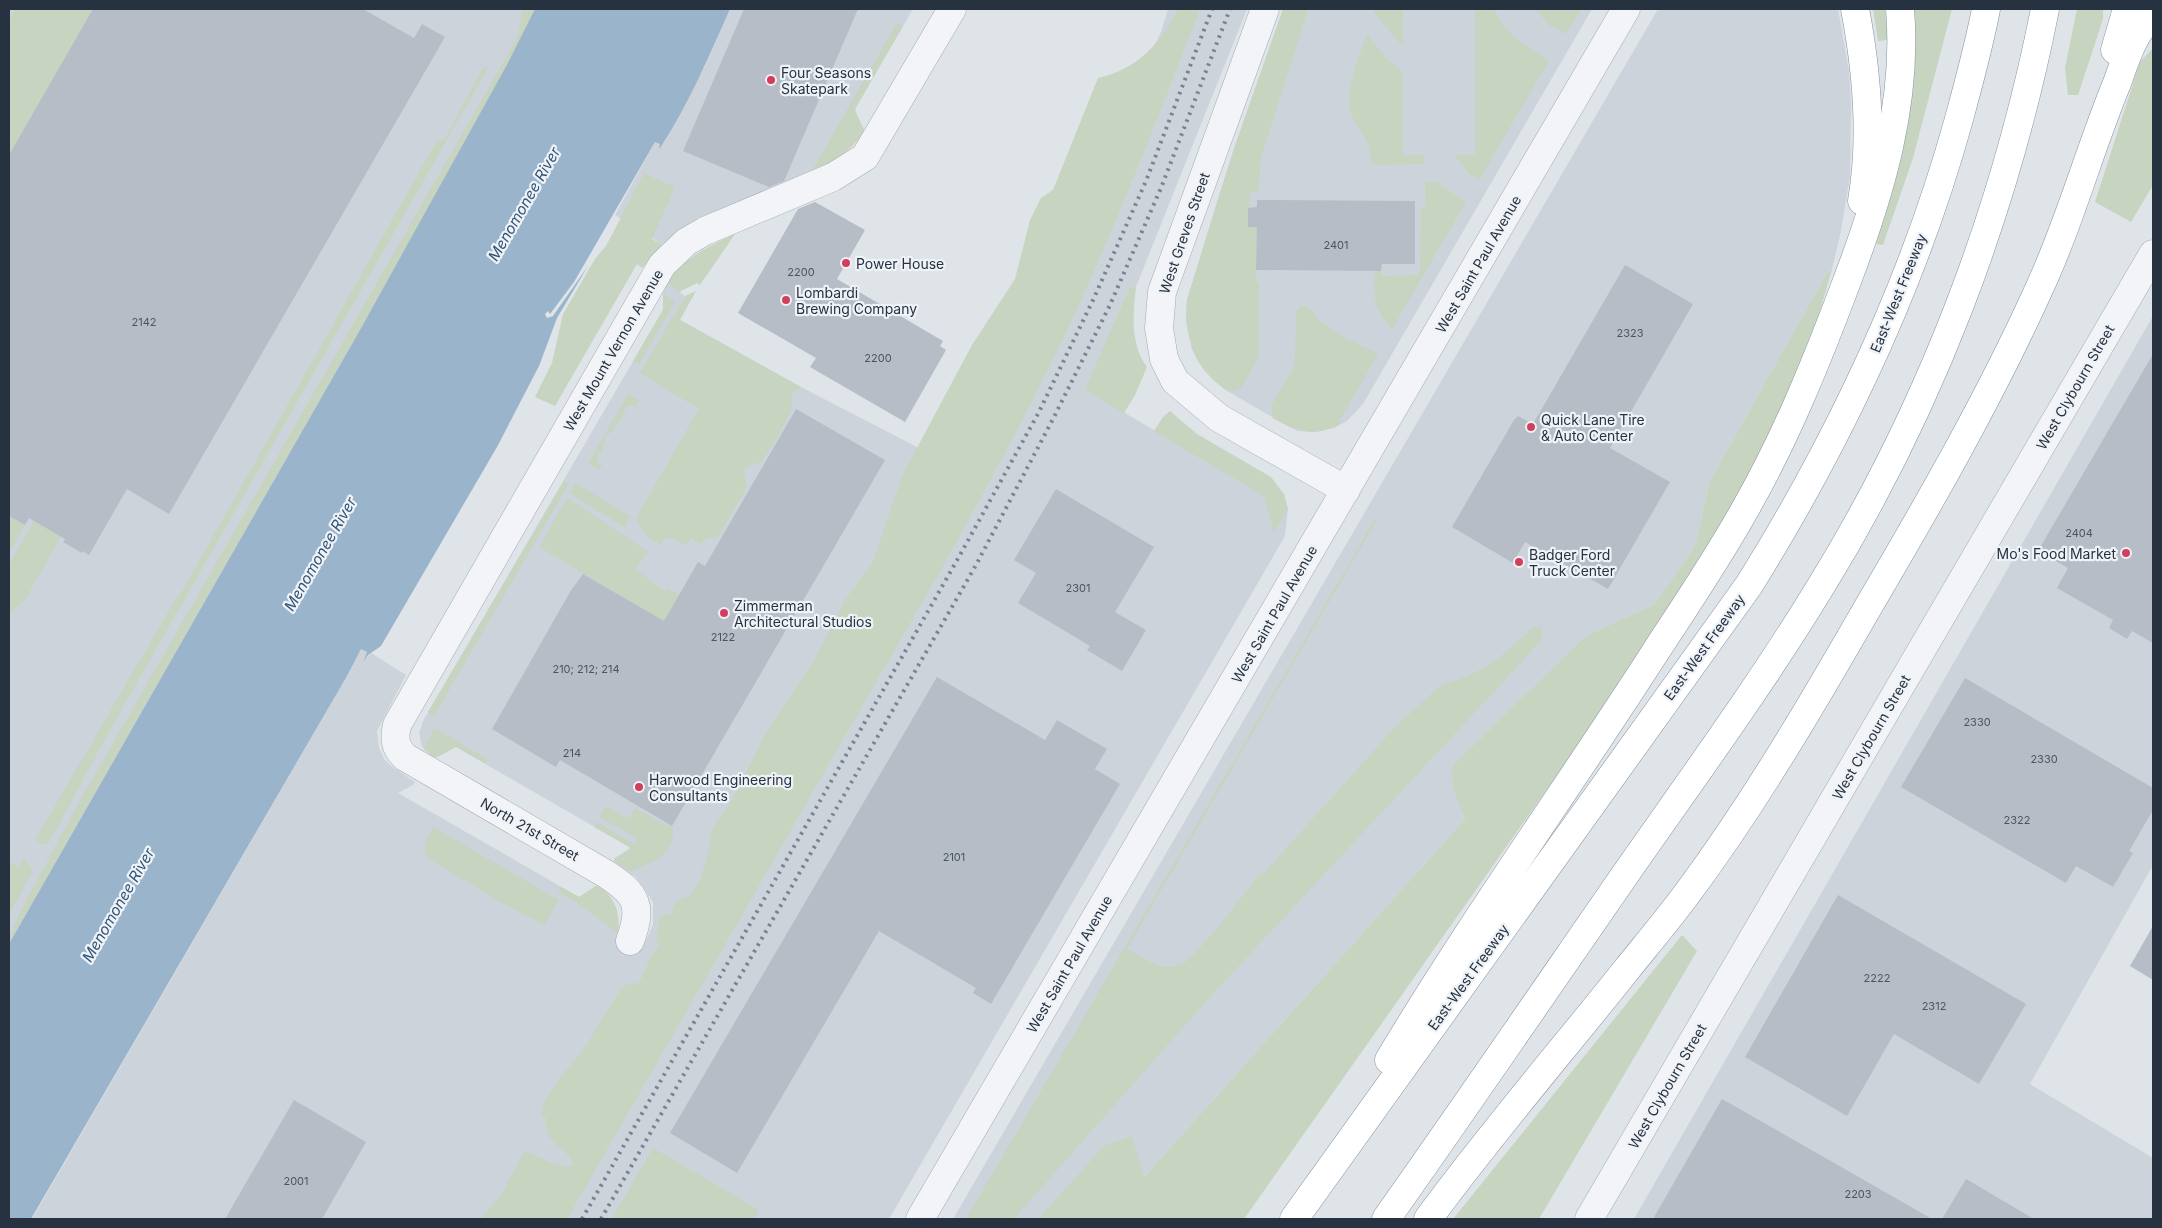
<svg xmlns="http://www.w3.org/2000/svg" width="2162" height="1228" font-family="Inter,sans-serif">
  <rect width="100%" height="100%" fill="#dfe4e9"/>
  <g fill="#cdd3db">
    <polygon points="9,9 535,9 9,944"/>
    <polygon points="730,9 913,9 855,109 864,131 847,150 830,163 774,189 701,218 662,244 615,215 655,142 660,144 660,145 704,68"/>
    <polygon points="1168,9 1247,9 1136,287 1130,286 1086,390 1288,509 1285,536 889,1219 32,1219 347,676 361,649 367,652 363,663 371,653 406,675 377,731 379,748 384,759 390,765 415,782 413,785 398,793 579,897 596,886 599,887 608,895 617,910 618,933 642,949 653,925 653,902 636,877 614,861 615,858 631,848 456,747 440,756 433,757 422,747 419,733 423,721 663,310 663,294 667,283 685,296 673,316 801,387 944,461 1011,341 1161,32"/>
    <polygon points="1283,9 1592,9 1363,404 1347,421 1334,428 1316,432 1298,431 1289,427 1224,389 1204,370 1197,360 1192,349 1186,322 1187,300 1220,192"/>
    <polygon points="1658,9 1838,9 1849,72 1851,106 1850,176 1840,236 1832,269 1825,276 1709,483 1696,544 1655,604 1592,633 1578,643 1455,763 1452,781 1465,819 1143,1178 1132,1136 1046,1219 953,1219"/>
    <polygon points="2153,316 2153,865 2030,1084 2153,1158 2153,1219 1634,1219"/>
  </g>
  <g fill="#c6d4c0">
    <polygon points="14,9 93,9 9,155 9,23"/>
    <path d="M 523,9 L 552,9 L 497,84 L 360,330 L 9,944 C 9,935 15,926 17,918 L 77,806 L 512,47 L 518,34 Z"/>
    <path d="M 1178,9 L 1200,9 C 1164,102 1128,195 1087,287 C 1047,376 1000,463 952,550 L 567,1219 L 481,1219 L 502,1193 L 524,1152 C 540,1154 555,1170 571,1166 L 573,1163 C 564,1144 543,1144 546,1117 L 542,1117 C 540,1096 571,1067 582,1051 C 596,1032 606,1010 620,991 L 625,985 L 639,983 L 652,955 L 660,945 L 656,942 L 660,916 L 671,914 L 676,901 L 690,896 L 700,880 L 710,847 L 710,836 L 716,822 L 730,804 L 767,731 L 815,659 L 845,600 L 872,564 L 903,474 L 972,345 L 1015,279 L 1030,220 L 1041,198 L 1053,190 L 1098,78 C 1138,69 1160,44 1178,9 Z"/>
    <path d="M 1283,9 L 1308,9 L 1261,158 L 1258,192 L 1250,192 L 1249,208 L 1257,227 L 1256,282 L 1259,283 L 1259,356 L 1241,388 L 1230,392 C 1196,373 1183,337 1187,300 L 1234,148 Z"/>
    <polygon points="1375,9 1403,9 1403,47 1374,12"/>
    <path d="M 1475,9 L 1493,9 C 1506,34 1526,46 1549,61 L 1479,180 L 1468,173 L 1455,155 L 1475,155 Z"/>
    <polygon points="1536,9 1582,9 1565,34 1548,24"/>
    <polygon points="1873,9 1885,9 1888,40 1878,41"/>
    <polygon points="1913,9 1952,9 1913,158 1883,245 1876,244 1901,154"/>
    <polygon points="2077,9 2103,9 2103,19 2078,95 2068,95 2065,68"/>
    <path d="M 897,23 L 903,26 L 855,109 L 854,111 L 864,129 C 858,148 827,165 810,174 Z"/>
    <path d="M 1367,34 L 1386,58 L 1402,72 L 1402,155 L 1425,155 L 1424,164 L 1375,165 C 1368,158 1371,148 1366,140 C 1362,131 1354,123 1351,113 C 1344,92 1360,54 1367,34 Z"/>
    <polygon points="2153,48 2153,185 2131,222 2095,202 2140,62"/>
    <polygon points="484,66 488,68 106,737 56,830 47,844 43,844 35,840 172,605 181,593 435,144 445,138"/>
    <polygon points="644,173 675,187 652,239 662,244 642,268 637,264 555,406 535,397 552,363 563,314 595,259 606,246"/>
    <path d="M 1425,181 L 1438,183 L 1466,202 L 1392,329 C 1374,312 1373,294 1375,271 L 1381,271 L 1382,276 L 1420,275 L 1421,207 L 1425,207 Z"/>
    <path d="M 735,234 L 700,285 L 697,283 L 679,292 L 667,283 C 684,258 708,246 735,234 Z"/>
    <path d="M 1832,269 L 1811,342 L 1741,497 L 1621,684 L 1244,1219 L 1038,1219 L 1104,1146 L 1132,1136 L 1144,1177 L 1465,819 C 1459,801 1446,780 1455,763 L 1578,643 L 1592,633 L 1655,604 L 1696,544 L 1709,483 L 1825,276 Z"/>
    <path d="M 1130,286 L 1136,287 C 1133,312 1130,345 1147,367 L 1135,395 L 1124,413 L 1085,390 Z"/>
    <path d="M 696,291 L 680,320 L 801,387 C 784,396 796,400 790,413 C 787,421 767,457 761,461 C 755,466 748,464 744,470 L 746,489 L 718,537 L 708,538 L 700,544 L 691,538 L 686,546 L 672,537 L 665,539 L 660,545 L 644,533 L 636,518 L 699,409 L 640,373 L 685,296 Z"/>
    <polygon points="663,294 675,302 639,364 633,361 663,310"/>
    <path d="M 1305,306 C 1313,308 1315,317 1322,322 C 1337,336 1360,344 1378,354 L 1338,423 L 1340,424 C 1314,438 1297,431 1273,418 L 1271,406 L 1292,371 L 1295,361 L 1296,313 L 1299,307 Z"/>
    <polygon points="628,394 639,400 636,406 627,406 618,424 606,437 602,450 597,456 598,462 602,465 599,469 588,464"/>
    <polygon points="1170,411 1197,434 1271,477 1284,494 1288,509 1274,532 1264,496 1154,431 1163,417"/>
    <polygon points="564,481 569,484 434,716 428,712"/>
    <polygon points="575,483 630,516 625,528 570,493"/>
    <polygon points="567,498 648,552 635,569 666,592 668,588 679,595 666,628 647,611 539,547"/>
    <polygon points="9,512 16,516 14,519 25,525 9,553"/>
    <polygon points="1375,519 1377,520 1127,949 1160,967 1171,967 1183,964 1199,949 1219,926 1259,875 1265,872 1395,727 1440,686 1469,676 1494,662 1534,627 1542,628 1541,641 1210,997 1019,1213 1013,1219 966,1219"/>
    <polygon points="34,521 61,536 26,598 20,605 9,613 9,564"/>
    <polygon points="434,728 487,759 485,763 456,747 437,757 433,757 424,749"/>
    <path d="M 606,806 L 628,819 L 635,808 L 666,825 L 667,823 L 673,827 C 675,856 654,860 631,872 L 614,861 L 615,858 L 631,848 L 594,827 L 597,822 L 635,845 L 638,839 L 600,817 Z"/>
    <path d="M 433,827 L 559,900 L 544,925 L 493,898 L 427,857 C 422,844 427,838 433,827 Z"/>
    <polygon points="24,858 33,871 9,914 9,861 19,867"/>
    <path d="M 596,886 C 615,894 621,915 618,933 L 577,903 L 558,892 L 561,887 L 579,897 Z"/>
    <polygon points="1682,935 1697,951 1539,1219 1453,1219"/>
    <polygon points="653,1148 759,1210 754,1219 612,1219"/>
  </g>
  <path fill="#99b4cb" d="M 535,9 L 730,9 C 709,56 689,104 660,148 L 659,148 L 660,144 L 655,142 L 574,282 L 550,314 L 548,311 L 545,314 L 547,318 L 553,316 L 588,266 L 557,318 L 539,366 L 497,447 L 381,646 L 368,655 L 363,663 L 367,652 L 361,649 L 347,676 L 31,1219 L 9,1219 L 9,944 L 360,330 L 508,63 Z"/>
  <g fill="#b6bdc6">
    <polygon points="93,9 363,9 414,38 422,24 445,37 169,514 127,489 89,555 83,551 82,553 63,542 65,539 29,518 25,525 9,516 9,155"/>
    <polygon points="744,9 858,9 784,181 769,187 683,151"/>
    <polygon points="1257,200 1415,201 1415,264 1382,264 1381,271 1256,270 1257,227 1248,227 1248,208 1257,207"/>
    <polygon points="815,202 865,230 837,279 943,341 940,346 946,350 905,422 810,367 816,358 738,313 798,209"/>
    <polygon points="1625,265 1693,304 1610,448 1670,482 1608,589 1525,542 1513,563 1452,527 1514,420 1518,416 1533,424"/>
    <polygon points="2153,354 2153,643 2132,631 2127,639 2109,628 2113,620 2057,588 2068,568 2038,551"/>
    <polygon points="796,409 885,460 672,826 560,760 556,767 492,729 570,592 583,574 664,621 698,562 705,566"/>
    <polygon points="1056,489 1154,547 1115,612 1146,630 1122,671 1087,650 1090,646 1018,603 1036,573 1014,560"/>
    <polygon points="937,677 1045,740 1057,720 1107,749 1095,769 1120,784 991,1004 973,993 976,988 879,931 737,1173 670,1133"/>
    <polygon points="1965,678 2153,788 2153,810 2129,851 2133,853 2113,887 2076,866 2066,883 1901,787"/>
    <polygon points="1838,895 2026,1004 1979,1084 1894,1034 1847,1116 1745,1057"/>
    <polygon points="2153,926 2153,980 2130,966"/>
    <polygon points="1722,1099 1836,1164 1932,1219 1653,1219"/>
    <polygon points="294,1100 366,1142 322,1219 225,1219"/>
    <polygon points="1966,1179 2034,1219 1942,1219"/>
  </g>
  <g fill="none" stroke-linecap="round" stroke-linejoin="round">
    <g stroke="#a4abb3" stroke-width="29">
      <g id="minor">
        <polyline points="1265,9 1162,292 1159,328 1164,359 1175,381 1219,418 1346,490"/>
        <path d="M 630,941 C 643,906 637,894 606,874 L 405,757 C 395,748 394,739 397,725 L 662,265 L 686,242 L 705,231 L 833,177 L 865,157 L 952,9"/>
      </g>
    </g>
    <g stroke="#a4abb3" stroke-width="29">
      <g id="tertiary">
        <polyline points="920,1219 1626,9"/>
        <polyline points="1589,1219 2153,254"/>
      </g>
    </g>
    <g stroke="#8692a1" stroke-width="29">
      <g id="motorway">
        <path d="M 1855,9 C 1867,72 1873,137 1862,201"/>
        <polyline points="2115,50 2127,9"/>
        <path d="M 1389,1060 C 1473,920 1568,788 1656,651 C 1688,602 1720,555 1748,504 C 1788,433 1818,358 1847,281 C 1880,194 1908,103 1900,9"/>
        <path d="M 1294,1219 L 1749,585 C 1840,439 1913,285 1959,119 C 1969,82 1979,46 1986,9"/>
        <path d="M 1386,1219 C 1468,1103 1548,986 1629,869 C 1694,776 1762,683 1821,586 C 1930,409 2005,212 2045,9"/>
        <path d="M 1428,1219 C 1491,1133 1561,1052 1627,969 C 1648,943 1670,917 1689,891 C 1757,799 1814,701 1871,602 C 1931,500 1990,397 2039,289 C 2070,222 2089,151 2117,83 C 2126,59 2133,32 2153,15"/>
      </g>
    </g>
    <use href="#minor" stroke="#f2f4f7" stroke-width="28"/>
    <use href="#tertiary" stroke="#f2f4f7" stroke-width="28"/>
    <use href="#motorway" stroke="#fff" stroke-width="28"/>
    <g stroke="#788494" stroke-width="4" stroke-dasharray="2.5 5" stroke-linecap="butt">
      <polyline points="582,1219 960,555 1039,412 1094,298 1146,181 1212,9"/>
      <polyline points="601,1219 976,565 1053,419 1110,305 1161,188 1230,9"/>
    </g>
  </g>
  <g fill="#d43e5d" stroke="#eff3f7" stroke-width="2">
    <circle cx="771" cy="80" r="5"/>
    <circle cx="846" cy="263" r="5"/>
    <circle cx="786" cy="300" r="5"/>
    <circle cx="1531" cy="427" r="5"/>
    <circle cx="2126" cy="553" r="5"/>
    <circle cx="1519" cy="562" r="5"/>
    <circle cx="724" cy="613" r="5"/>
    <circle cx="639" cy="787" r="5"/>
  </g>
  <g text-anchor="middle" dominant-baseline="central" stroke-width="4.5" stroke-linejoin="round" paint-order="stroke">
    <g font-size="11" fill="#4b5562">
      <text x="1336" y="245">2401</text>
      <text x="801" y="272">2200</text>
      <text x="144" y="322">2142</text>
      <text x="1630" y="333">2323</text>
      <text x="878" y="358">2200</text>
      <text x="2079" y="533">2404</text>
      <text x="1078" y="588">2301</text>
      <text x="723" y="637">2122</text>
      <text x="586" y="669">210; 212; 214</text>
      <text x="1977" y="722">2330</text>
      <text x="572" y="753">214</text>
      <text x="2044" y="759">2330</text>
      <text x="2017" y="820">2322</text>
      <text x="954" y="857">2101</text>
      <text x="1877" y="978">2222</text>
      <text x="1934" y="1006">2312</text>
      <text x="296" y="1181">2001</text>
      <text x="1858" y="1194">2203</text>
    </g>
    <g font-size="14" fill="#273241" stroke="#eff3f7" text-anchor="start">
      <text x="781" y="72">Four Seasons<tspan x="781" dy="16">Skatepark</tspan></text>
      <text x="856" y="263">Power House</text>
      <text x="796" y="292">Lombardi<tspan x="796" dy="16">Brewing Company</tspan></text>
      <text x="1541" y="419">Quick Lane Tire<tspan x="1541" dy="16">&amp; Auto Center</tspan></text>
      <text x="2116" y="553" text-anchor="end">Mo's Food Market</text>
      <text x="1529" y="554">Badger Ford<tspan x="1529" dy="16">Truck Center</tspan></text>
      <text x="734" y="605">Zimmerman<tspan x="734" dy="16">Architectural Studios</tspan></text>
      <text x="649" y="779">Harwood Engineering<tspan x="649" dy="16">Consultants</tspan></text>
    </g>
    <g font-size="14" fill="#273241" stroke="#eff3f7">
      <text transform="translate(1184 233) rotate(-71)">West Greves Street</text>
      <text transform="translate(1478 264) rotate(-60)">West Saint Paul Avenue</text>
      <text transform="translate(1898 293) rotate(-68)">East-West Freeway</text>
      <text transform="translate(613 350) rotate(-60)">West Mount Vernon Avenue</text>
      <text transform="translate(2075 387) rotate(-60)">West Clybourn Street</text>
      <text transform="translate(1274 614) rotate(-60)">West Saint Paul Avenue</text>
      <text transform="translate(1704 647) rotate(-54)">East-West Freeway</text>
      <text transform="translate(1871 737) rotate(-60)">West Clybourn Street</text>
      <text transform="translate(530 829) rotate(30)">North 21st Street</text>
      <text transform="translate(1069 964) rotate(-60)">West Saint Paul Avenue</text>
      <text transform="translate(1468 977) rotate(-54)">East-West Freeway</text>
      <text transform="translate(1667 1086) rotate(-60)">West Clybourn Street</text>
    </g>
    <g font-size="15" font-style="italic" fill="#305377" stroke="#eff3f7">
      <text transform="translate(524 204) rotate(-60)">Menomonee River</text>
      <text transform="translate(320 554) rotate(-60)">Menomonee River</text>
      <text transform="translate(118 905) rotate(-60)">Menomonee River</text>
    </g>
  </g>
  <rect width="2162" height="1228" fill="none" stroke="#273241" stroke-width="20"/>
</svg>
